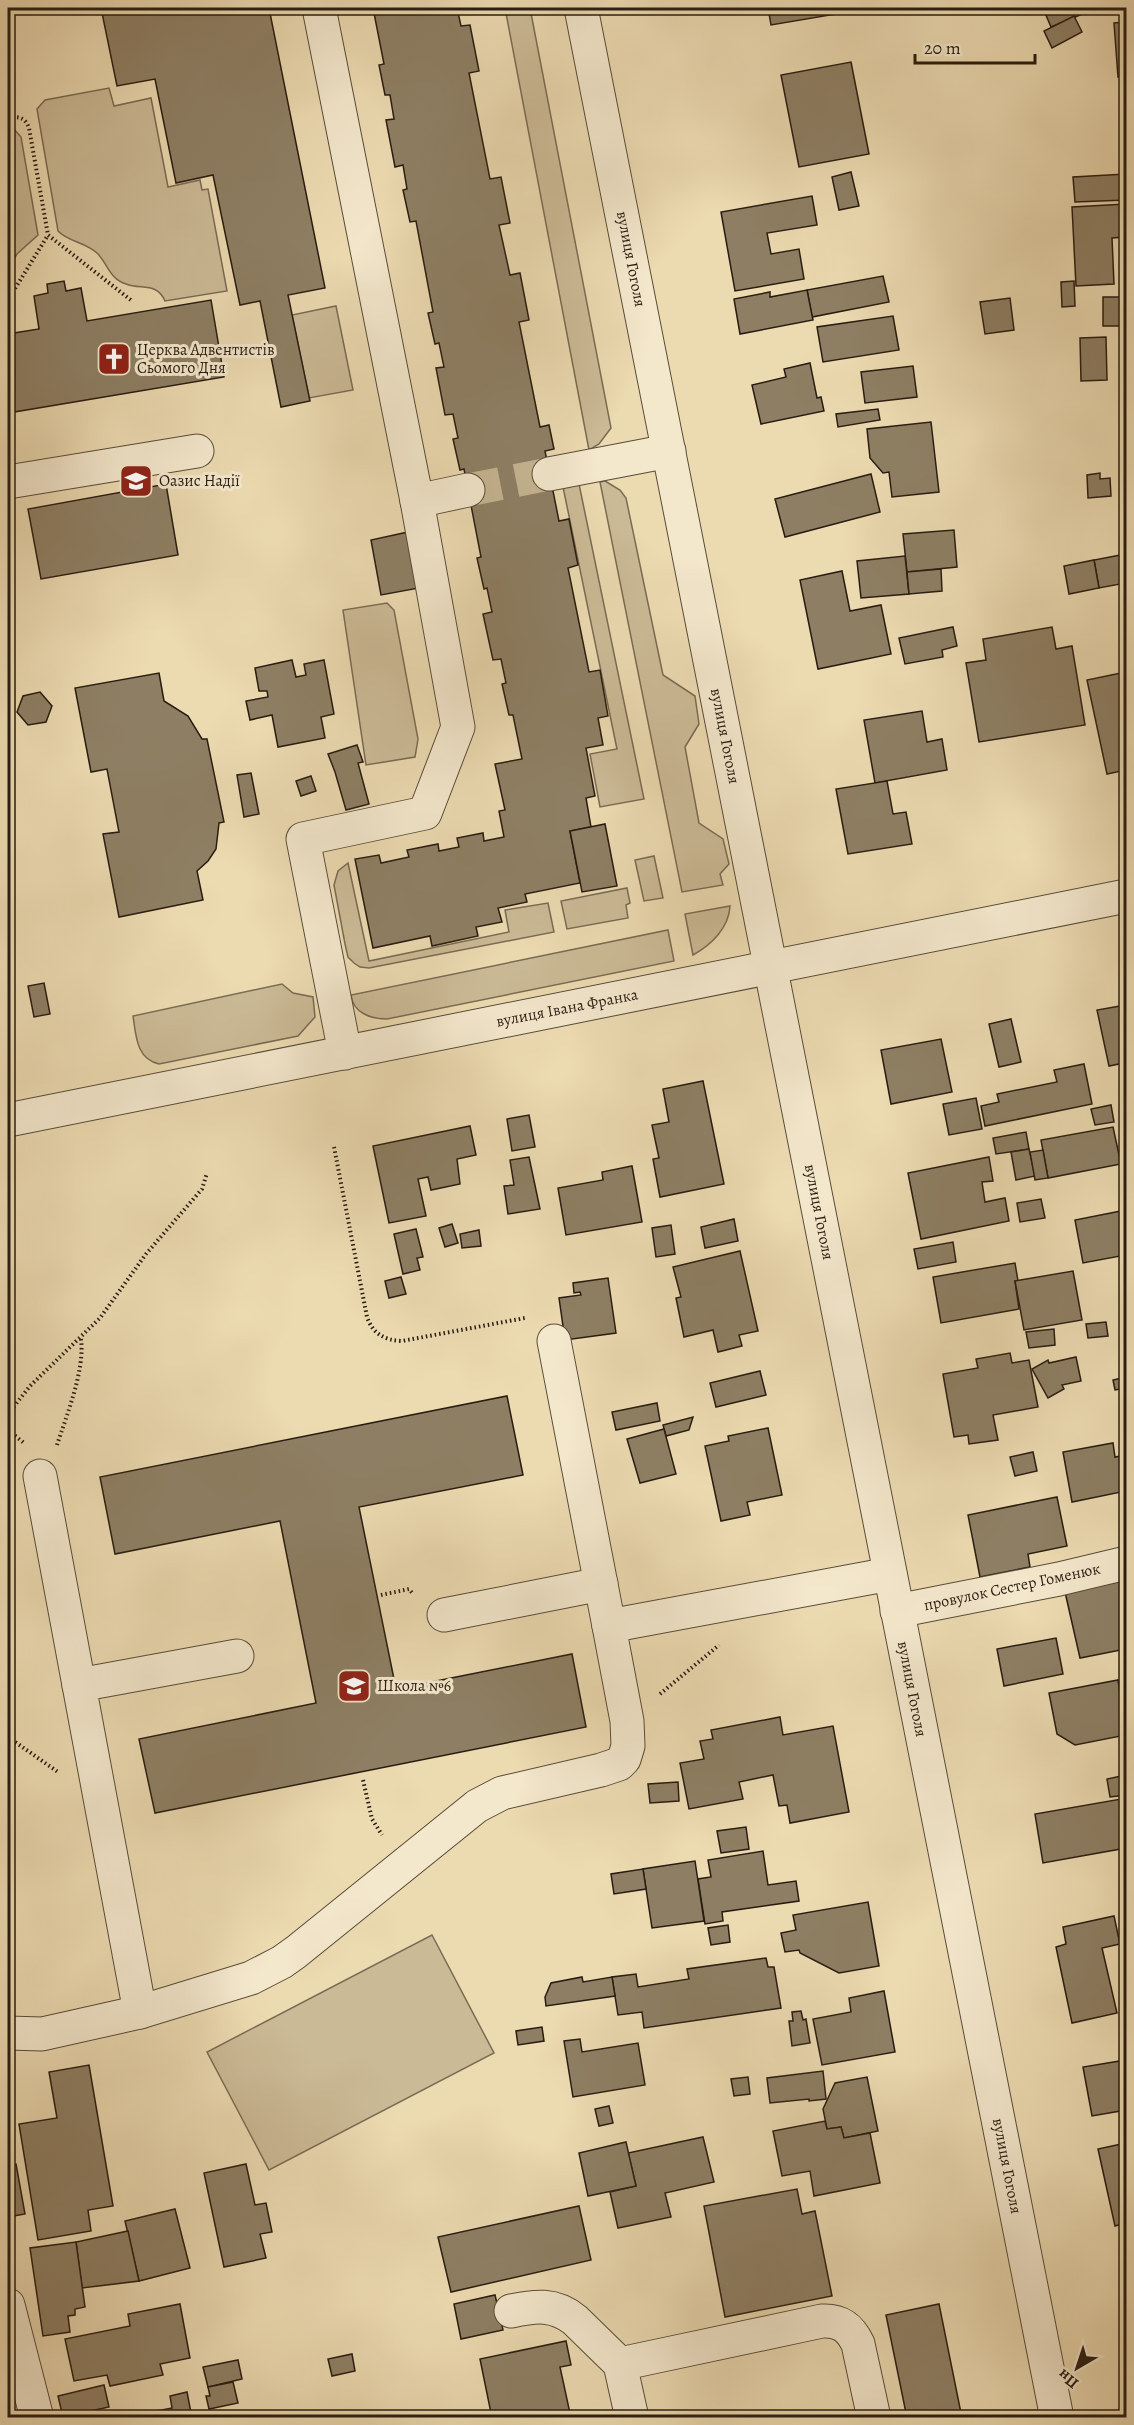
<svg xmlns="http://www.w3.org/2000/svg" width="1134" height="2425" font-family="Alegreya,serif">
  <rect width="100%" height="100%" fill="#ecdab1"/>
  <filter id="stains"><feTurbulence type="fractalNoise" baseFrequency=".00333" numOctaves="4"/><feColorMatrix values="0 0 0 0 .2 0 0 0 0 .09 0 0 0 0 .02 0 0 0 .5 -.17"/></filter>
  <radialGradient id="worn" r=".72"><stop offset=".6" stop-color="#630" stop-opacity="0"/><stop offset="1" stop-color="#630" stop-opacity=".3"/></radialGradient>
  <g fill="#cbba96" stroke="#7a6b54" stroke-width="1.5">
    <polygon points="505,8 530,8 611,428 599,444 589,450"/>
    <path d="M 109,88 L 114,106 L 151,98 L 168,187 L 200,180 L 202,190 L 208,189 L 227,291 L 165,301 C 157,282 141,290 126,284 C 110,279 108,265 98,254 C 86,242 68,242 58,231 L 37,109 L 45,100 Z"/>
    <polygon points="8,127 13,128 21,137 38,235 17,254 8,269"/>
    <polygon points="336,306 353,390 309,398 292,315"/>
    <polygon points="605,481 620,490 626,498 663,675 695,696 699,724 685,747 699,823 723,839 729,864 720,874 723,885 682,892 600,482"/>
    <polygon points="579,484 644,799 600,807 590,754 617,749 563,487"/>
    <polygon points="387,603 394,610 418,739 415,757 366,765 343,610"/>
    <polygon points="654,856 663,898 644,901 635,860"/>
    <polygon points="348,863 369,961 509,932 505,910 548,903 554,932 369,968 360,967 354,963 348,957 345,944 334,885 338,871"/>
    <polygon points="627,888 630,903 626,905 628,918 567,929 561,901"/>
    <path d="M 730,906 C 729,928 711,945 693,955 L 685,914 Z"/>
    <path d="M 668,930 L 674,961 L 387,1019 C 371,1019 353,1013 351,995 Z"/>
    <path d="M 282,984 L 293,993 L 313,997 L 315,1017 L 298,1036 L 159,1064 C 136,1059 136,1035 133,1016 Z"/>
    <polygon points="432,1935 494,2053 269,2170 207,2052"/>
  </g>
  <g fill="#8e7f64" stroke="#281c11" stroke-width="1.5">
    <polygon points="101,8 269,8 325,288 288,295 310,401 281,407 260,301 240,305 213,175 176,183 155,79 117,86"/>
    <polygon points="373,8 457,8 461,26 470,25 479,71 469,73 490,179 501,177 510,223 499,225 510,275 520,273 529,320 519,322 540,427 549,425 554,449 545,451 559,521 569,519 578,565 568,568 589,672 600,670 608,716 598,718 603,745 586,748 595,796 586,798 591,827 570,831 580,883 525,894 527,902 498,908 502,922 476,927 478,936 432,946 430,936 373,948 355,859 379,855 381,863 409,857 407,850 438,844 439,851 459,847 457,838 483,833 484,841 504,837 499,811 505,810 495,764 522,759 513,715 509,715 502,684 506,683 501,659 493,660 483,614 492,612 487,588 484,589 477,558 481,557 464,469 460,470 453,439 458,438 453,414 445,415 436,368 444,367 439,343 435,344 428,313 433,312 416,221 410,222 403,190 407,189 403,165 395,167 386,120 394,119 390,95 385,95 379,65 384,64"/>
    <polygon points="768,8 853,8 854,11 771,25"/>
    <polygon points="1043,8 1097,8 1051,27"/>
    <polygon points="1074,16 1082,32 1052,48 1044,31"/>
    <polygon points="1126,22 1126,77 1118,77 1114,23"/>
    <polygon points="851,62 869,154 799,167 781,75"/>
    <polygon points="851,172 859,206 839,210 832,177"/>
    <polygon points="1126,174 1126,200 1075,202 1073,177"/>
    <polygon points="812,196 817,225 767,233 771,254 799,249 804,279 735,291 721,212"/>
    <polygon points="1126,204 1126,237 1112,238 1114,284 1076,286 1072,207"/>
    <polygon points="883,276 889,302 812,317 807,290"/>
    <polygon points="64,281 66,291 81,288 87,321 211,300 224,377 8,413 8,334 39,329 34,296 48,293 47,284"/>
    <polygon points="1074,281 1075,306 1062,307 1061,282"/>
    <polygon points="807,290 813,320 740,334 734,299 770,292 770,297"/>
    <rect x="1103" y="297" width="18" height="29"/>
    <polygon points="1010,298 1014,330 985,334 980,302"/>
    <polygon points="893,316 899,350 823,362 817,327"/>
    <polygon points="1106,337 1107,380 1081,381 1080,338"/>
    <polygon points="810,363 817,398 821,397 824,411 761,424 752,385 786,377 784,369"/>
    <polygon points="913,366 917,397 865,403 861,372"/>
    <polygon points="878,409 880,420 838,427 836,414"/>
    <polygon points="931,422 939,492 892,497 889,472 883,473 870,458 867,429"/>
    <polygon points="1100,473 1100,479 1110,478 1111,496 1088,498 1087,475"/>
    <polygon points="871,474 880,512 785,537 775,499"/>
    <polygon points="166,484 178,555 41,579 28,509"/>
    <polygon points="954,530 957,567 907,572 903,534"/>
    <polygon points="408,532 419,588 381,595 371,540"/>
    <polygon points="1126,554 1126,583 1099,588 1094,560"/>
    <polygon points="905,556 909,594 861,598 857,561"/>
    <polygon points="1094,560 1099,588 1069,594 1064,566"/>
    <polygon points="941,569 942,591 909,594 907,572"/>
    <polygon points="842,571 850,611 881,605 891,654 818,669 800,580"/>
    <polygon points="953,627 957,646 942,650 943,657 905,664 899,638"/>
    <polygon points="1052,627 1056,649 1072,646 1085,725 979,742 966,663 986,660 983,639"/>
    <polygon points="292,660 296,677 306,675 304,664 324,660 334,714 321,717 325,738 278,747 272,715 250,720 246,701 268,697 267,691 259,691 255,668"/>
    <polygon points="1126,672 1126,770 1107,774 1087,680"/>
    <polygon points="159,673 164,701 188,716 202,739 207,739 224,822 219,823 216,849 208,861 197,871 203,900 119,917 103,834 119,832 107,769 91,772 75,688"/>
    <polygon points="40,692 52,706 46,722 28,725 17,712 23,696"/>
    <polygon points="922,711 927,742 942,739 947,770 875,783 864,720"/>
    <polygon points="357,745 363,762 358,763 369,804 346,810 335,772 328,754"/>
    <polygon points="251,773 259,814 244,817 237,775"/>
    <polygon points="311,776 316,791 301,796 296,781"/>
    <polygon points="887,781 893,814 906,812 912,844 848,854 836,789"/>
    <polygon points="605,824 617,886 582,892 570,831"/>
    <polygon points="44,983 50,1014 34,1017 28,986"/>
    <polygon points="1126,1005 1126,1075 1124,1063 1109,1066 1097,1010"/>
    <polygon points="1011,1019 1021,1062 999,1067 989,1024"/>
    <polygon points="941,1039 952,1092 891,1104 881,1050"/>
    <polygon points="1084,1064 1092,1104 985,1126 981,1106 999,1102 997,1094 1057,1082 1054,1070"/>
    <polygon points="703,1081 724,1184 660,1197 653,1159 659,1158 652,1125 669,1122 663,1089"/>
    <polygon points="976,1098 982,1129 949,1135 943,1104"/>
    <polygon points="1111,1105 1114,1122 1095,1125 1091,1109"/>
    <polygon points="529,1115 535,1147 512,1151 507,1119"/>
    <polygon points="470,1126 476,1155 457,1159 460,1184 431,1190 428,1177 418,1179 426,1216 389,1223 373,1146"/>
    <polygon points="1113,1127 1121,1164 1048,1178 1041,1140"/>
    <polygon points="1026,1132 1029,1149 996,1154 993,1138"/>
    <polygon points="1029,1149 1035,1176 1016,1180 1011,1152"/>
    <polygon points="1043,1150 1048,1178 1035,1180 1030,1152"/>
    <polygon points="529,1157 540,1209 508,1214 504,1186 514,1185 510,1160"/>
    <polygon points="989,1157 993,1181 982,1182 985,1202 1005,1198 1009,1221 921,1239 908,1173"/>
    <polygon points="632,1166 642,1222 566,1235 558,1188 603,1180 602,1172"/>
    <polygon points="1041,1199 1045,1218 1020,1222 1017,1203"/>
    <polygon points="1126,1210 1126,1255 1083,1263 1075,1220"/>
    <polygon points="734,1219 738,1241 705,1248 701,1227"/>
    <polygon points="452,1224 458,1243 445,1247 439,1228"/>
    <polygon points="671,1225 675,1254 656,1257 652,1228"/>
    <polygon points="416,1229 423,1257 417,1258 420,1270 403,1274 394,1234"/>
    <polygon points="479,1230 481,1246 462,1248 460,1234"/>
    <polygon points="953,1242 956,1262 918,1269 914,1249"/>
    <polygon points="740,1251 758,1331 739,1335 742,1346 718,1352 713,1330 684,1337 676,1298 681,1297 673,1267"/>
    <polygon points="1015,1263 1018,1281 1015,1281 1019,1309 941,1323 933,1277"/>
    <polygon points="1073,1271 1082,1320 1024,1330 1015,1281"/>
    <polygon points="401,1277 406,1294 389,1298 385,1281"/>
    <polygon points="608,1278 616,1333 565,1340 559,1298 581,1295 580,1292 574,1293 573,1283"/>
    <polygon points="1106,1322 1108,1336 1088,1338 1086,1324"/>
    <polygon points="1054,1329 1055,1345 1029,1348 1026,1332"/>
    <polygon points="1010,1353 1012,1363 1029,1360 1038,1407 993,1415 998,1440 969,1444 968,1435 954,1437 943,1374 978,1368 976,1359"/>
    <polygon points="1076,1357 1081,1381 1062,1385 1064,1389 1048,1398 1032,1369 1048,1360 1049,1363"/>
    <polygon points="760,1371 766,1395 716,1407 710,1383"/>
    <polygon points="1126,1377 1126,1388 1115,1390 1113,1380"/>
    <polygon points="507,1396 523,1475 359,1507 396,1689 572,1654 586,1727 155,1813 139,1739 316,1703 280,1521 115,1554 100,1477"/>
    <polygon points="657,1403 660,1421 616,1430 612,1412"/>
    <polygon points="693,1417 689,1430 666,1436 663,1425"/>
    <polygon points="768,1428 782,1495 747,1502 750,1515 721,1521 705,1446 729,1441 728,1436"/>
    <polygon points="664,1429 676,1474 640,1483 627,1439"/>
    <polygon points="1113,1443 1115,1457 1126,1455 1126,1491 1072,1502 1063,1452"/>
    <polygon points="1033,1452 1037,1471 1015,1476 1010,1457"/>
    <polygon points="1057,1497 1067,1546 1028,1554 1030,1567 980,1577 968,1515"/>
    <polygon points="1126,1497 1126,1532 1120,1498"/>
    <polygon points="1122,1581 1126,1600 1126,1649 1080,1658 1065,1592"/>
    <polygon points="1056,1638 1063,1674 1004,1686 997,1649"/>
    <polygon points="1118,1680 1126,1735 1075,1745 1057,1734 1049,1693"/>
    <polygon points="780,1717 783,1735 833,1726 849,1812 790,1823 787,1805 779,1806 773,1775 739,1782 743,1799 689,1809 680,1763 704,1759 700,1741 713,1739 711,1730"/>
    <polygon points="1126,1775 1126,1795 1110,1797 1107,1779"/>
    <polygon points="678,1782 679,1801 650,1803 648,1784"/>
    <polygon points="1121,1799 1126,1830 1126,1848 1043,1863 1035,1814"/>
    <polygon points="746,1827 749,1849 721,1853 717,1831"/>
    <polygon points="763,1851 768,1885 796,1881 799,1901 722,1912 723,1921 705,1924 698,1879 711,1877 708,1860"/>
    <polygon points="695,1861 704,1921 652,1928 643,1869"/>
    <polygon points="643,1869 646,1889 614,1894 611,1874"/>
    <polygon points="868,1902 879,1966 839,1973 800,1953 799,1950 785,1952 781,1933 796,1930 793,1915"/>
    <polygon points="1114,1916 1120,1944 1102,1948 1117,2013 1072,2023 1056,1947 1066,1944 1063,1927"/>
    <polygon points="728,1925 730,1942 711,1945 708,1928"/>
    <polygon points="766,1958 768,1967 774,1967 781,2008 644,2028 642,2012 618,2015 612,1977 636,1974 638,1987 689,1979 687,1969"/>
    <polygon points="582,1977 583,1982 612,1977 615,1996 546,2006 545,1997 551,1983"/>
    <polygon points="884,1991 895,2052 822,2065 813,2019 851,2012 849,1998"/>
    <polygon points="801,2011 803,2020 806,2019 810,2043 792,2046 789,2021 793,2021 792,2012"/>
    <polygon points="542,2027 544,2041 518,2045 516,2031"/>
    <polygon points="580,2039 582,2052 638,2043 645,2085 573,2097 564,2041"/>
    <polygon points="1126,2060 1126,2110 1092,2116 1083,2067"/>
    <polygon points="89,2065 113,2206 88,2210 91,2231 38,2240 19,2124 57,2118 49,2072"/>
    <polygon points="823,2071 826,2099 809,2101 809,2099 770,2103 767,2078"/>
    <polygon points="748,2077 750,2094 734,2096 731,2079"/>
    <polygon points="867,2077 878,2131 844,2138 841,2127 827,2129 823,2109 835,2083"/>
    <polygon points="609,2106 613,2123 599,2126 595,2109"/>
    <polygon points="825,2121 827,2129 841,2127 844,2138 870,2133 880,2183 814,2196 810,2171 782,2176 773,2131"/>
    <polygon points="703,2137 714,2182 665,2193 671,2217 618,2228 610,2192 636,2186 628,2153"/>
    <polygon points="626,2142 636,2186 588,2196 579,2153"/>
    <polygon points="1126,2143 1126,2233 1124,2233 1122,2224 1115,2226 1098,2149"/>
    <polygon points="16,2164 25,2214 8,2217 8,2165"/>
    <polygon points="246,2164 255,2205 266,2203 272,2232 260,2234 266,2258 224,2267 204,2173"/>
    <polygon points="797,2189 802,2214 815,2211 832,2296 725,2317 704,2206"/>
    <polygon points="579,2206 591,2260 451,2292 438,2237"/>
    <polygon points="175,2209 190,2268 139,2281 125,2221"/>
    <polygon points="128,2231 139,2281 82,2288 76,2242"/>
    <polygon points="76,2242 85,2307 75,2309 75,2315 68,2316 70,2332 43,2336 30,2248"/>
    <polygon points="495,2295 503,2330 461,2339 454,2304"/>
    <polygon points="180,2304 190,2358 160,2364 163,2375 110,2386 107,2375 74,2381 65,2339 130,2326 128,2314"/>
    <polygon points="939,2304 962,2418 907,2418 886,2315"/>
    <polygon points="566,2341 571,2365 560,2367 571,2418 492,2418 480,2359"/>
    <polygon points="352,2354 355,2371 332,2376 328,2359"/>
    <polygon points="238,2360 242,2379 208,2387 203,2367"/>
    <polygon points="233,2382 238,2403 209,2409 206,2396 210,2396 208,2387"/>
    <polygon points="104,2385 109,2407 63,2417 58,2396"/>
    <polygon points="187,2392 192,2418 121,2418 172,2408 170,2396"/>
  </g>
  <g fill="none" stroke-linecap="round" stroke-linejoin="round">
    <polyline stroke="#c5b491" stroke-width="33" stroke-dasharray="33 16" stroke-linecap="butt" points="468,490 549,474"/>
    <g stroke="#594c39" stroke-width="35">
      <g id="minor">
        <polyline points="319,8 417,501 458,727 425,813 303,839 345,1053"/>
        <polyline points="581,8 1057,2418"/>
        <polyline points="549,474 669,451"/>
        <polyline points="8,482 197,451"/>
        <polyline points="417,501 468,490"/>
        <polyline points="8,1120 1126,896"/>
        <polyline points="554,1341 609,1626"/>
        <polyline points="40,1476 79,1685"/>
        <polyline points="897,1611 1059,1579 1126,1563"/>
        <polyline points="444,1615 601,1584"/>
        <polyline points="140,2012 79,1685 237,1656"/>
        <polyline points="8,2033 42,2034 140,2012 251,1978 282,1962 296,1952 477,1806 502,1793 601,1770 619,1764 624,1759 628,1746 627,1721 609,1626 890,1574"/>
        <polyline points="8,2305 37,2418"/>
        <path d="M 511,2311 C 535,2306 554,2303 575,2320 L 620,2364 L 632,2418"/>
        <path d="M 620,2364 L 822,2321 C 840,2320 850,2327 858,2344 L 874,2418"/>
      </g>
    </g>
    <g stroke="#281c11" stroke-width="4" stroke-dasharray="1.5 3" stroke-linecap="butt">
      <path d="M 8,118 C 18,116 25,117 29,128 L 48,235 L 132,301"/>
      <polyline points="8,300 48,235"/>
      <path d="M 334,1147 L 367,1317 C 373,1334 384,1340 402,1341 L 525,1318"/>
      <polyline points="8,1396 14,1405"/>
      <polyline points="8,1414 30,1386 100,1318 146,1254 202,1189 207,1173"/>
      <polyline points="8,1430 24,1443"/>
      <path d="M 57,1445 C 67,1414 85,1370 81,1339"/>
      <polyline points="381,1595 409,1589 413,1594"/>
      <polyline points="660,1694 719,1645"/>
      <polyline points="8,1737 58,1772"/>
      <polyline points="363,1780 372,1819 382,1835"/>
    </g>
    <use href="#minor" stroke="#f3e7cc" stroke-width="33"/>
  </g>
  <defs>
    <g id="church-square" transform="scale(1.725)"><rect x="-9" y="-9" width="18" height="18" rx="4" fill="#8f2418" stroke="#f3e7cc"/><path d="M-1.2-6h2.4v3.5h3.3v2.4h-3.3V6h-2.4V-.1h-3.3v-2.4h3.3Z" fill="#fff"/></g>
    <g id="school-square" transform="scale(1.725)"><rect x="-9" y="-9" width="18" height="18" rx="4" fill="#8f2418" stroke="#f3e7cc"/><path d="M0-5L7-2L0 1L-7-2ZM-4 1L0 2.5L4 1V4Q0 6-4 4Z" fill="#fff"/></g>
  </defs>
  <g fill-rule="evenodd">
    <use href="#church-square" x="114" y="359"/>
    <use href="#school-square" x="136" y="481"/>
    <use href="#school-square" x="354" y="1686"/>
  </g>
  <g text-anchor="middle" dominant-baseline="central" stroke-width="6" stroke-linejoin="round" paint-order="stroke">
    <g font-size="16" fill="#281c11" stroke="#f3e7cc">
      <text transform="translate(631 259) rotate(79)">вулиця Гоголя</text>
      <text transform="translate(725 736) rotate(79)">вулиця Гоголя</text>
      <text transform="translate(567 1008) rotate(-11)">вулиця Івана Франка</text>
      <text transform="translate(819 1212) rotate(79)">вулиця Гоголя</text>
      <text transform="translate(1012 1587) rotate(-12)">провулок Сестер Гоменюк</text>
      <text transform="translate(912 1689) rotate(79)">вулиця Гоголя</text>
      <text transform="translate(1007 2166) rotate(79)">вулиця Гоголя</text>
    </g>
    <g font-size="16" fill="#281c11" stroke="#f3e7cc" text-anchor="start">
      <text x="137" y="350">Церква Адвентистів<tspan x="137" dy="18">Сьомого Дня</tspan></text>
      <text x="159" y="481">Оазис Надії</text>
      <text x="377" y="1686">Школа №6</text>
    </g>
  </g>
  <rect width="1134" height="2425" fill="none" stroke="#ecdab1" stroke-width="30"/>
  <rect x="9" y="9" width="1116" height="2407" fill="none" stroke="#281c11" stroke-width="3"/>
  <rect x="15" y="15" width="1104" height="2395" fill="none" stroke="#281c11" stroke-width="1.5"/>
  <g transform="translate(1077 2368) rotate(219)" stroke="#f3e7cc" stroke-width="4.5" paint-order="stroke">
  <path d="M0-4.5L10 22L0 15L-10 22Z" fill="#281c11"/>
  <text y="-9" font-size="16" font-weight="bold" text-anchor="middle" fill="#281c11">Пн</text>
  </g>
  <path d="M915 54v9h120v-9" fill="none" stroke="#281c11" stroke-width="3"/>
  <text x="924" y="54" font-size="18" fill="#281c11" stroke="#f3e7cc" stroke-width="4.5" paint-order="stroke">20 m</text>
  <rect width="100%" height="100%" filter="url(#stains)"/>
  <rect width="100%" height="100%" fill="url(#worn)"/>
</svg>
